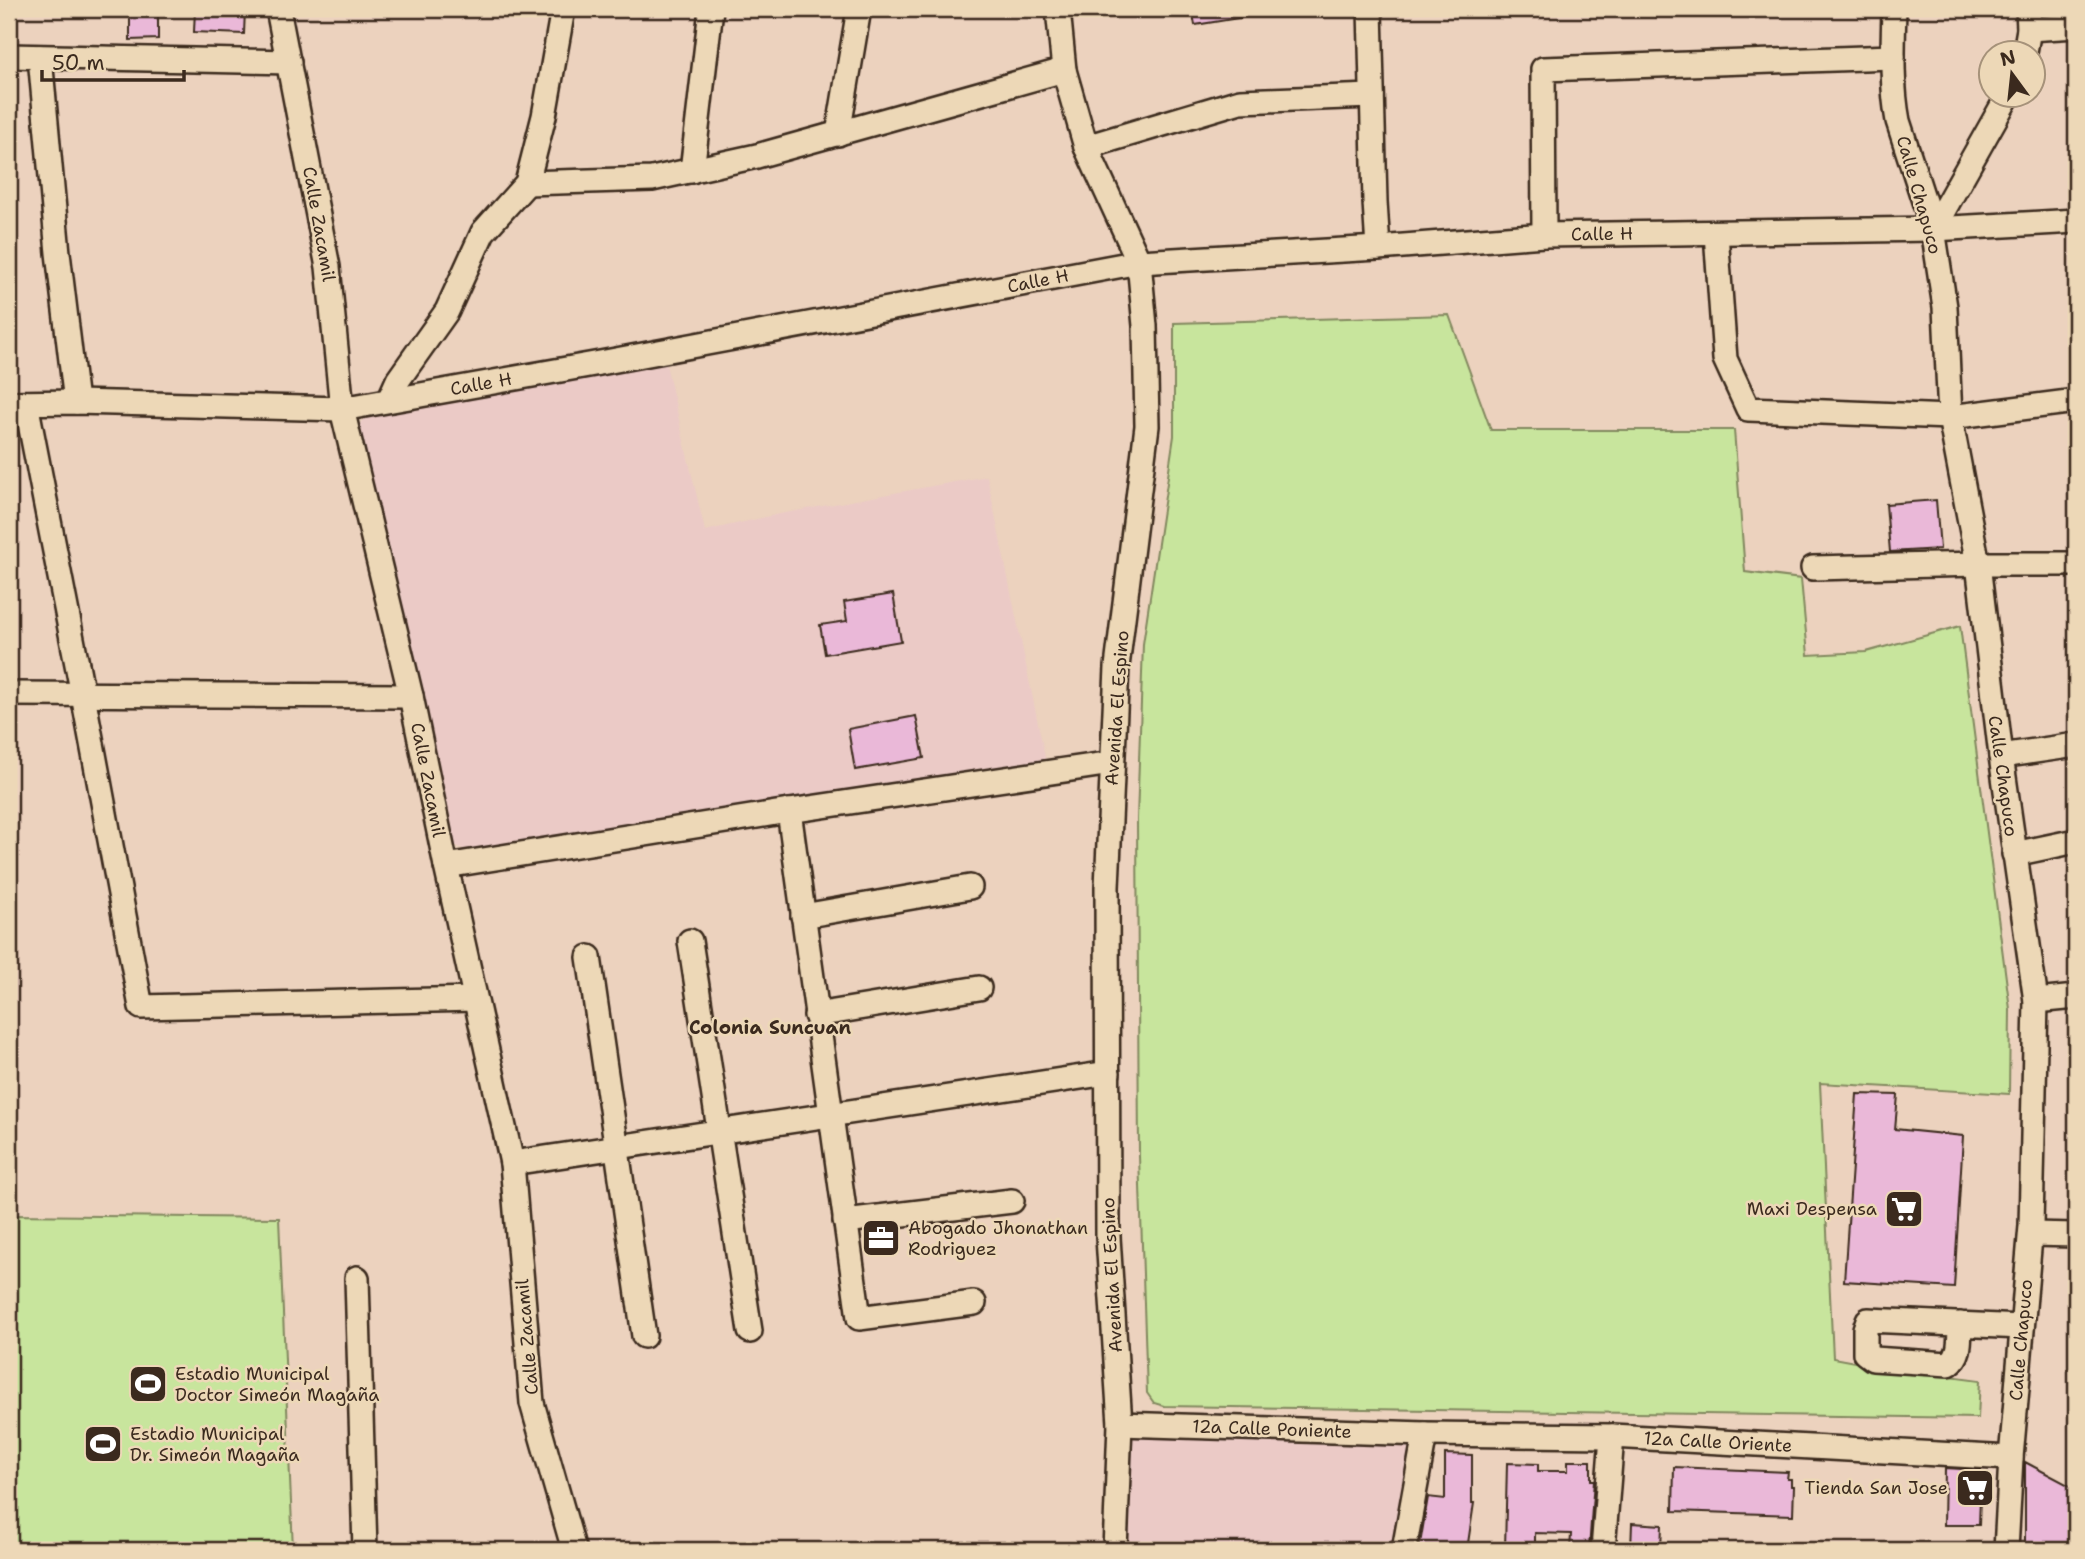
<svg xmlns="http://www.w3.org/2000/svg" width="2085" height="1559" font-family="'Shantell Sans',sans-serif">
  <rect width="100%" height="100%" fill="#ecd2be"/>
  <filter id="ink" filterUnits="userSpaceOnUse"><feTurbulence type="fractalNoise" baseFrequency=".0143" numOctaves="2"/><feDisplacementMap in="SourceGraphic" scale="14" xChannelSelector="R" yChannelSelector="G"/><feConvolveMatrix kernelMatrix="1 2 1 2 8 2 1 2 1" color-interpolation-filters="sRGB"/></filter>
  <g filter="url(#ink)">
    <g fill="#ebcac6">
      <polygon points="665,360 705,531 774,515 987,476 1046,762 470,852 452,844 358,427 369,410"/>
      <polygon points="1130,1435 1414,1445 1397,1550 1122,1550"/>
    </g>
    <g fill="#c8e59d" stroke="#82885e" stroke-width="2">
      <polygon points="1449,315 1491,430 1734,430 1745,572 1801,579 1808,655 1866,652 1960,626 2010,1009 2009,1094 1820,1083 1833,1358 1876,1366 1980,1380 1978,1418 1164,1406 1154,1403 1147,1393 1139,1156 1137,819 1143,644 1174,436 1174,323"/>
      <polygon points="9,1215 279,1218 293,1550 9,1550"/>
    </g>
    <g fill="#eab8d8" stroke="#3b2a1e" stroke-width="2">
      <polygon points="130,9 158,9 158,39 130,40"/>
      <polygon points="195,9 245,9 244,34 194,32"/>
      <polygon points="1192,9 1244,9 1245,17 1195,25"/>
      <polygon points="1936,500 1940,549 1890,552 1886,504"/>
      <polygon points="893,594 901,641 825,654 820,625 847,621 844,602"/>
      <polygon points="916,716 924,758 855,770 848,729"/>
      <polygon points="1857,1094 1898,1095 1895,1129 1963,1136 1954,1288 1844,1281"/>
      <polygon points="1445,1454 1472,1455 1472,1503 1474,1503 1467,1550 1419,1550 1428,1497 1445,1499"/>
      <polygon points="1568,1461 1591,1461 1591,1480 1594,1480 1589,1550 1570,1550 1571,1534 1535,1533 1535,1550 1505,1550 1507,1463 1538,1464 1538,1471 1568,1471"/>
      <polygon points="2025,1462 2076,1489 2076,1550 2025,1550"/>
      <polygon points="1674,1467 1788,1472 1787,1479 1791,1479 1791,1486 1794,1486 1793,1515 1673,1511"/>
      <polygon points="1945,1468 1981,1470 1979,1525 1944,1525"/>
      <polygon points="1632,1523 1662,1525 1661,1550 1631,1550"/>
    </g>
    <g fill="none" stroke-linecap="round" stroke-linejoin="round">
      <g stroke="#3b2a1e" stroke-width="28">
        <g id="minor">
          <polyline points="278,9 328,267 342,409 411,696 446,866 512,1163 532,1403 574,1550"/>
          <polyline points="1058,9 1064,70 1086,147 1139,262 1145,326 1147,426 1117,667 1107,887 1108,1237 1120,1424 1115,1550"/>
          <polyline points="1370,9 1375,202 1378,248"/>
          <path d="M 1894,9 C 1893,46 1891,84 1898,121 L 1933,229 L 1945,307 L 1950,417 L 1978,564 L 2001,756 L 2036,1001 L 2031,1226 L 2011,1458 L 2006,1550"/>
          <polyline points="2029,29 2076,26"/>
          <polyline points="2025,52 2029,29 2028,9"/>
          <polyline points="9,56 289,62"/>
          <polyline points="40,57 58,253 76,402"/>
          <polyline points="838,134 859,9"/>
          <polyline points="1086,147 1240,101 1372,96"/>
          <polyline points="692,171 711,9"/>
          <polyline points="527,183 652,179 757,156 1064,70"/>
          <polyline points="1933,229 2009,94"/>
          <polyline points="1716,233 1725,359 1748,409 1950,417 2076,401"/>
          <polyline points="1544,235 1543,69 1893,57"/>
          <polyline points="389,400 398,380 447,311 483,232 527,183 544,116 563,9"/>
          <polyline points="9,403 76,402 342,409 600,363 1139,262 1378,248 1544,235 1933,229 2076,221"/>
          <polyline points="26,403 83,695 141,1007 475,999"/>
          <polyline points="1813,568 1978,564 2076,564"/>
          <polyline points="9,694 411,696"/>
          <polyline points="2001,756 2076,745"/>
          <polyline points="789,811 859,1318 974,1303"/>
          <polyline points="2014,854 2076,841"/>
          <polyline points="446,866 776,813 1112,763"/>
          <polyline points="803,916 970,887"/>
          <polyline points="690,941 750,1331"/>
          <polyline points="589,957 644,1336"/>
          <polyline points="2036,1001 2076,997"/>
          <polyline points="816,1015 979,988"/>
          <polyline points="512,1163 1108,1073"/>
          <polyline points="845,1221 1012,1201"/>
          <polyline points="2031,1234 2076,1235"/>
          <polyline points="357,1278 365,1550"/>
          <path d="M 1960,1324 C 1959,1339 1962,1354 1949,1364 L 1873,1359 L 1865,1353 L 1865,1329 L 1868,1320 L 2022,1327"/>
          <polyline points="1120,1424 1425,1434 1612,1436 2011,1458"/>
          <polyline points="1404,1550 1425,1434"/>
          <polyline points="1603,1550 1612,1436"/>
        </g>
      </g>
      <use href="#minor" stroke="#edd8b7" stroke-width="23"/>
    </g>
  </g>
  <defs>
    <g id="supermarket-square" transform="scale(2.0125)"><rect x="-9" y="-9" width="18" height="18" rx="4" fill="#3b2a1e" stroke="#edd8b7"/><path d="M-6-5.5h2.5l.6 2H6L4.5 2H-2.5L-4.4-4H-6ZM-1.5 3.2a1.3 1.3 0 1 0 .1 0ZM3 3.2a1.3 1.3 0 1 0 .1 0Z" fill="#fff"/></g>
    <g id="office-square" transform="scale(2.0125)"><rect x="-9" y="-9" width="18" height="18" rx="4" fill="#3b2a1e" stroke="#edd8b7"/><path d="M-6-3h4V-5.5h4V-3h4V5H-6ZM-1-4.5V-3h2v-1.5ZM-6 0V1H6V0Z" fill="#fff"/></g>
    <g id="stadium-square" transform="scale(2.0125)"><rect x="-9" y="-9" width="18" height="18" rx="4" fill="#3b2a1e" stroke="#edd8b7"/><path d="M0-5a6.5 5 0 1 0 0 10a6.5 5 0 1 0 0-10ZM-3.5-1.8h7v3.6h-7Z" fill="#fff"/></g>
  </defs>
  <g fill-rule="evenodd">
    <use href="#supermarket-square" x="1904" y="1209"/>
    <use href="#office-square" x="881" y="1238"/>
    <use href="#stadium-square" x="148" y="1384"/>
    <use href="#stadium-square" x="103" y="1444"/>
    <use href="#supermarket-square" x="1975" y="1488"/>
  </g>
  <g text-anchor="middle" dominant-baseline="central" stroke-width="5" stroke-linejoin="round" paint-order="stroke">
    <g font-size="18" fill="#3b2a1e" stroke="#edd8b7">
      <text transform="translate(1919 195) rotate(74)">Calle Chapuco</text>
      <text transform="translate(319 224) rotate(80)">Calle Zacamil</text>
      <text transform="translate(1602 234) rotate(-1)">Calle H</text>
      <text transform="translate(1038 281) rotate(-11)">Calle H</text>
      <text transform="translate(481 384) rotate(-10)">Calle H</text>
      <text transform="translate(1117 708) rotate(-86)">Avenida El Espino</text>
      <text transform="translate(2003 776) rotate(82)">Calle Chapuco</text>
      <text transform="translate(428 780) rotate(79)">Calle Zacamil</text>
      <text transform="translate(1112 1275) rotate(-93)">Avenida El Espino</text>
      <text transform="translate(527 1337) rotate(-95)">Calle Zacamil</text>
      <text transform="translate(2021 1340) rotate(-85)">Calle Chapuco</text>
      <text transform="translate(1272 1429) rotate(2)">12a Calle Poniente</text>
      <text transform="translate(1718 1442) rotate(3)">12a Calle Oriente</text>
    </g>
    <g font-size="18" fill="#3b2a1e" stroke="#edd8b7" text-anchor="start">
      <text x="1877" y="1209" text-anchor="end">Maxi Despensa</text>
      <text x="908" y="1228">Abogado Jhonathan<tspan x="908" dy="21">Rodriguez</tspan></text>
      <text x="175" y="1374">Estadio Municipal<tspan x="175" dy="21">Doctor Simeón Magaña</tspan></text>
      <text x="130" y="1434">Estadio Municipal<tspan x="130" dy="21">Dr. Simeón Magaña</tspan></text>
      <text x="1948" y="1488" text-anchor="end">Tienda San Jose</text>
    </g>
    <g font-size="19" font-weight="bold" fill="#3b2a1e" stroke="#edd8b7">
      <text x="770" y="1027">Colonia Suncuan</text>
    </g>
  </g>
  <rect width="2085" height="1559" fill="none" stroke="#edd8b7" stroke-width="35"/>
  <rect x="18" y="18" width="2050" height="1524" fill="none" stroke="#3b2a1e" stroke-width="2.5" filter="url(#ink)"/>
  <g transform="translate(2012 74) rotate(345)"><circle r="33" fill="#edd8b7" stroke="#a6927a" stroke-width="2"/>
  <path d="M0-5L12 26L0 18L-12 26Z" fill="#3b2a1e"/>
  <text y="-10" font-size="19" font-weight="bold" text-anchor="middle" fill="#3b2a1e">N</text>
  </g>
  <path d="M42 70v10h142v-10" fill="none" stroke="#3b2a1e" stroke-width="3.5"/>
  <text x="52" y="70" font-size="21" fill="#3b2a1e" stroke="#edd8b7" stroke-width="5" paint-order="stroke">50 m</text>
</svg>
